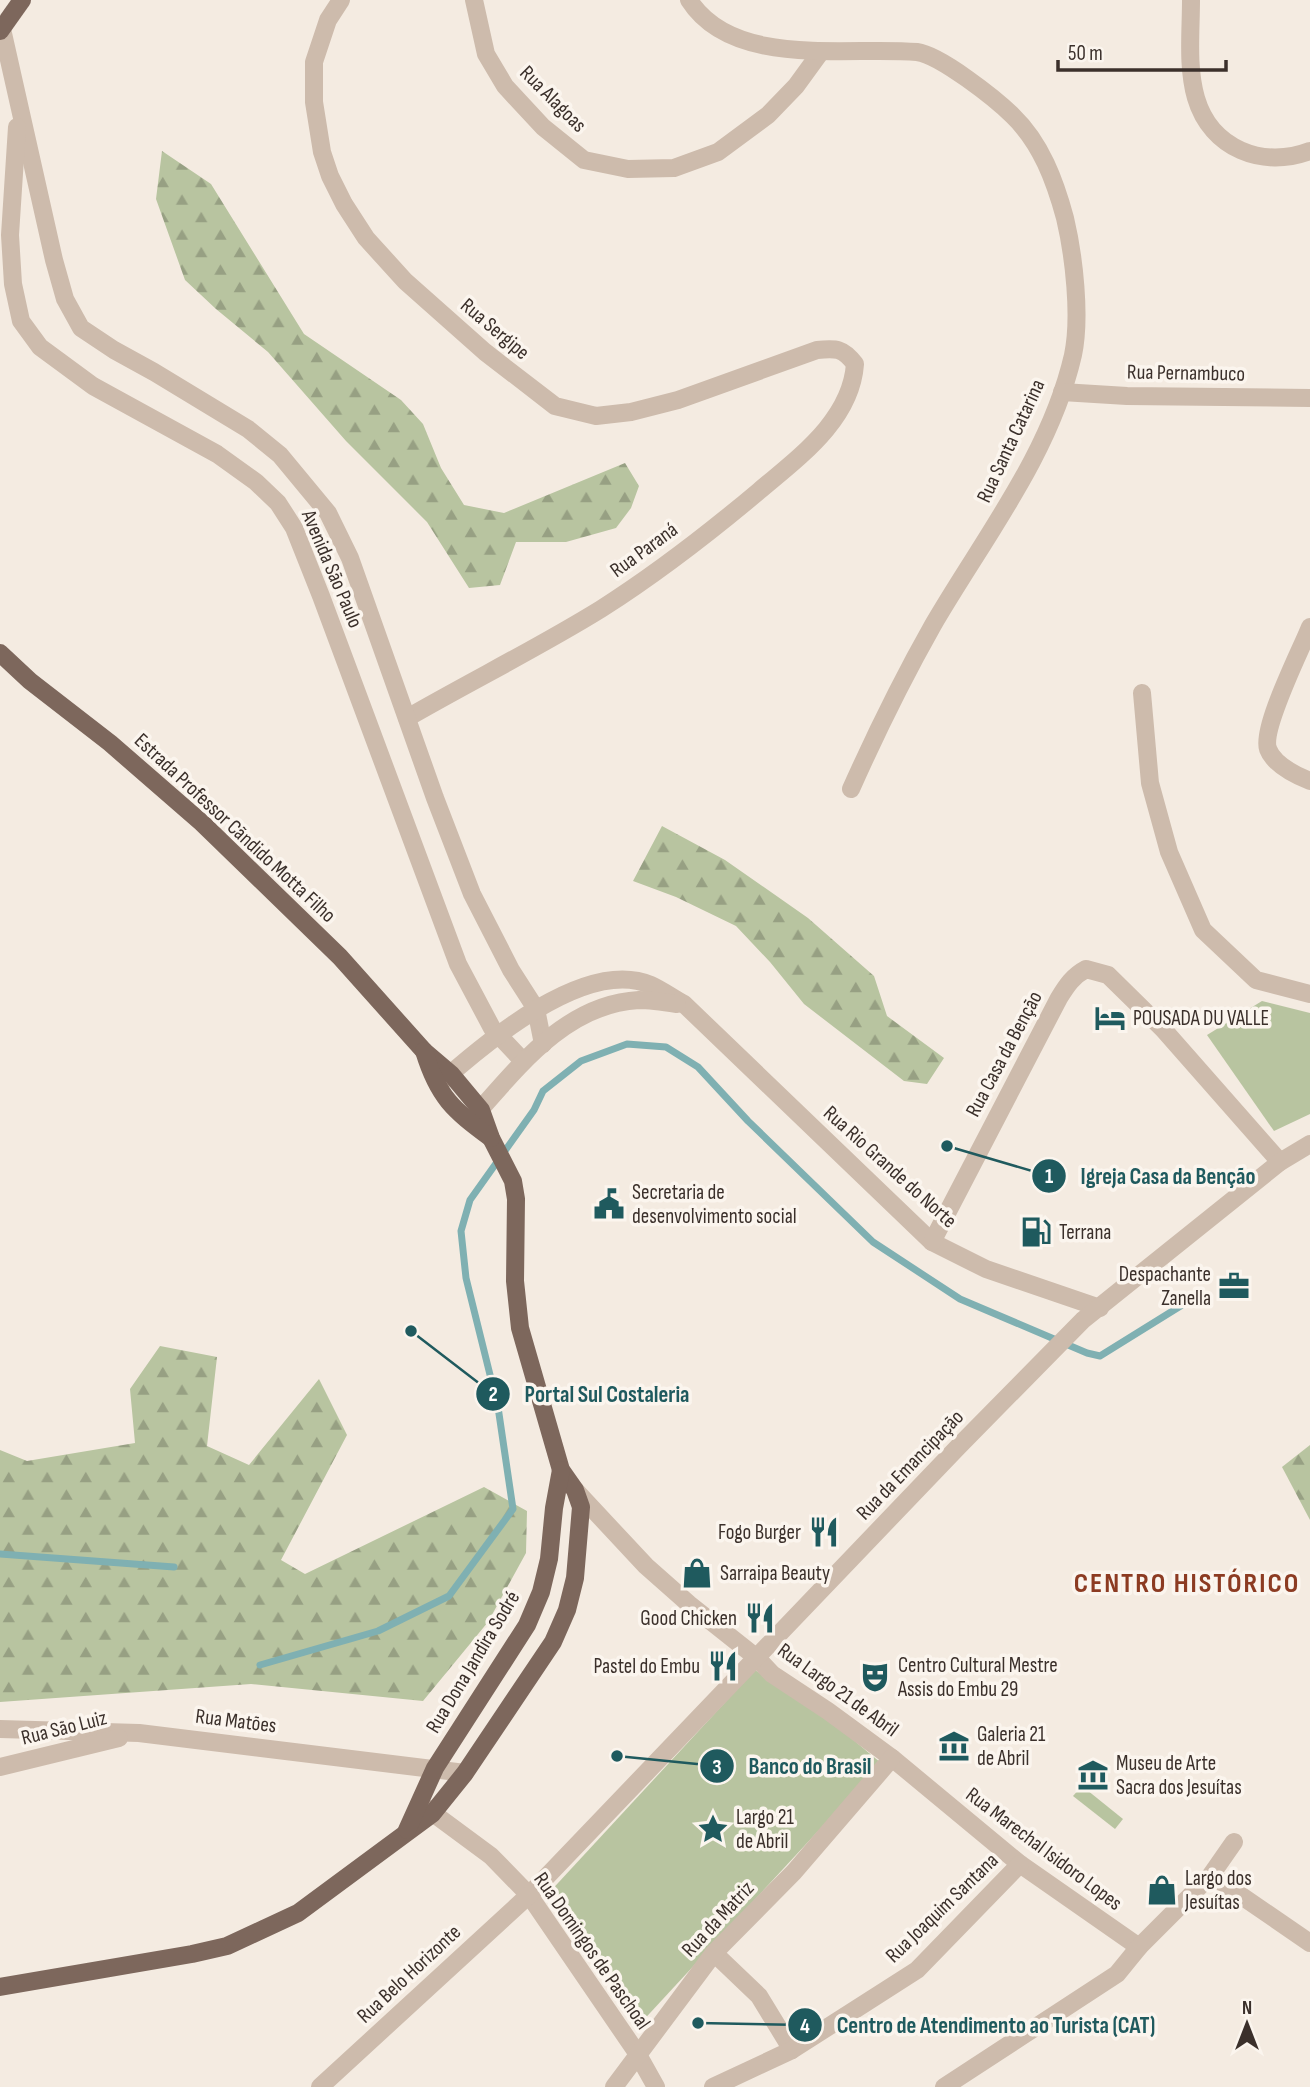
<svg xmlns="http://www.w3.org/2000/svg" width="1310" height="2087" font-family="'Sofia Sans Condensed',sans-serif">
  <defs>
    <pattern id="forest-firs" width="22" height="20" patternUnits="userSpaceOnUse" patternTransform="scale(1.75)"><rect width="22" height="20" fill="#b8c4a0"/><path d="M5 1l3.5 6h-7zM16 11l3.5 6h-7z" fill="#97a083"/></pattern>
  </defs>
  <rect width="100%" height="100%" fill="#f4ebe1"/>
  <g fill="url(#forest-firs)">
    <polygon points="162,151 211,184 304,334 401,400 423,424 441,468 464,505 504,513 625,463 639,486 631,508 616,528 566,542 516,542 500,585 469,588 427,522 346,441 268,352 216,309 185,280 156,199"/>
    <polygon points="662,826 725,860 808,918 874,976 887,1016 944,1058 927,1084 904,1081 804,1004 770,962 736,926 676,897 633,881"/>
    <polygon points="160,1346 217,1357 207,1446 249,1465 319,1379 347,1435 281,1560 305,1574 484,1487 527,1511 526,1553 488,1622 423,1701 251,1684 0,1702 0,1450 27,1461 135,1443 130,1389"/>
    <polygon points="1310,1445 1310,1520 1282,1467"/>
  </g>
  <g fill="#b8c4a0">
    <polygon points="1262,1001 1310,1013 1310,1114 1274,1131 1207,1035"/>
    <polygon points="755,1670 820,1712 881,1763 638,2026 546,1896"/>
    <polygon points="1082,1786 1123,1819 1115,1829 1073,1796"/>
  </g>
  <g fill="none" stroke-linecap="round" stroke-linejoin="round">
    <g stroke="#7fb0b2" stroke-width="7">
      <polyline points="0,1554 174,1567"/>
      <polyline points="260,1665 378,1631 449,1596 513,1509 498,1407 466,1278 461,1231 470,1200 534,1110 543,1091 581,1061 627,1044 666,1047 698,1067 748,1121 873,1242 960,1299 1087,1353 1100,1356 1187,1302"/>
    </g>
    <g stroke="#cdbbac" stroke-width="18">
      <path d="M 341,0 L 328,20 L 314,62 L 314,102 L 322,152 L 330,176 L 344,204 L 366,238 L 405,281 L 485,352 L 555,406 L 596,416 L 631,412 L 678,400 L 817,350 C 836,348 843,348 855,364 C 851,420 799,457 759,491 C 709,533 656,574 601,609 C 538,648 471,681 407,718"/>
      <polyline points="474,0 486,54 505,86 543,127 584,160 628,169 674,168 718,152 768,115 796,86 820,53"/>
      <path d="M 689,0 C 733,69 848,46 917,52 C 940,55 996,99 1013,116 C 1041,143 1055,181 1065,218 C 1074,256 1081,317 1073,355 C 1050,455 983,539 933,625 C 903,678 876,733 851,789"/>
      <path d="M 1191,0 C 1191,32 1187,67 1196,98 C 1211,149 1263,169 1310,151"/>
      <polyline points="2,29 54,260 65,299 81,328 114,350 154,372 248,429 280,455 328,513 350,558 435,798 472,894 511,970 536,1009 543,1044"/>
      <polyline points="17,127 10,235 13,284 21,321 40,347 93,386 217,454 256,482 278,503 294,528 321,596 458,964 492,1028 523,1061"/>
      <polyline points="1062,392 1127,396 1310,398"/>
      <path d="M 1310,627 C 1301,650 1261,728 1268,749 C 1274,765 1295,775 1310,781"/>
      <polyline points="1142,693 1150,783 1169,852 1203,930 1256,980 1310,994"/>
      <path d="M 440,1083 C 486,1042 586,957 651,985 C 662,990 673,998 684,1004 L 932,1242 L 986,1269 L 1100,1308"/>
      <path d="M 470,1121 C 516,1070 564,1004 639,1000 C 651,1000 664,1002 677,1004"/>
      <path d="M 932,1242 L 1059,998 C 1067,985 1073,976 1086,969 L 1108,975 L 1163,1029 L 1280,1162"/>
      <polyline points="575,1490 646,1566 689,1604 757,1658 772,1674 828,1711 892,1758 1020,1864 1139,1947"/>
      <polyline points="0,1729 139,1733 465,1773"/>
      <polyline points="0,1767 119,1738"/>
      <polyline points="422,1805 491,1856 529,1895 637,2053 656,2087"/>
      <polyline points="1211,1875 1310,1943"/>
      <polyline points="714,1953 759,1996 792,2050"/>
      <polyline points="320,2087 529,1895 958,1447 1083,1320 1280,1162 1310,1144"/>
      <polyline points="614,2087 714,1953 794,1872 892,1758"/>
      <polyline points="713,2087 792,2050 917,1970 1020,1864"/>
      <polyline points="944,2087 1117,1974 1139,1947 1211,1875 1234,1842"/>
    </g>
    <g stroke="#7d675c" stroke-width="18">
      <polyline points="0,31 22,0"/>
      <polyline points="0,653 30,681 110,743 202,823 340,957 424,1051 451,1074 481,1110 491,1138 513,1181 516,1199 515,1281 520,1328 561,1470 575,1490 581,1507 575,1578 567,1610 553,1642 465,1773 432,1814 298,1913 227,1946 192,1954 0,1987"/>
      <path d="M 424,1051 C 438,1097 453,1110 491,1138"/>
      <polyline points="407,1830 435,1768 527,1625 541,1592 549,1559 554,1508 561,1470"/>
    </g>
  </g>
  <defs>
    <g id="hotel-bare" transform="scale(2.415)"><path d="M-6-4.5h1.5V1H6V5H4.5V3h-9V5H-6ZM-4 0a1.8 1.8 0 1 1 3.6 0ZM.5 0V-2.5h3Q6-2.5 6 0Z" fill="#1f5a5e" stroke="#fbf5ee" stroke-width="2.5" paint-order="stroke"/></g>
    <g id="civic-bare" transform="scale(2.415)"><path d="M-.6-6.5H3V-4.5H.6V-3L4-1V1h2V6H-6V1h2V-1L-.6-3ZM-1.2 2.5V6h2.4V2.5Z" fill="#1f5a5e" stroke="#fbf5ee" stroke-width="2.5" paint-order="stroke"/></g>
    <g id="fuel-bare" transform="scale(2.415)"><path d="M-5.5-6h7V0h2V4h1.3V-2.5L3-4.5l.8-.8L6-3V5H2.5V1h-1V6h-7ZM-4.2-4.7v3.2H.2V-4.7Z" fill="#1f5a5e" stroke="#fbf5ee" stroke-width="2.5" paint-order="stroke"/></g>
    <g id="office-bare" transform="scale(2.415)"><path d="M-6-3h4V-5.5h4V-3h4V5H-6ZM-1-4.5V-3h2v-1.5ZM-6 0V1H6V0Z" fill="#1f5a5e" stroke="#fbf5ee" stroke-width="2.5" paint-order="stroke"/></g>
    <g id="restaurant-bare" transform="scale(2.415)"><path d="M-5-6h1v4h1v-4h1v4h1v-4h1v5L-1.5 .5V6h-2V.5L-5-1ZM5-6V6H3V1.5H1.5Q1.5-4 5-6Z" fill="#1f5a5e" stroke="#fbf5ee" stroke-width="2.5" paint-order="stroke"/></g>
    <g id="shop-bare" transform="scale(2.415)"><path d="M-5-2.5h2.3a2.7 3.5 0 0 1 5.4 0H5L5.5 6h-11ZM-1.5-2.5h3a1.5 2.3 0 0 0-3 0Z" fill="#1f5a5e" stroke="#fbf5ee" stroke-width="2.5" paint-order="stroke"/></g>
    <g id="theatre-bare" transform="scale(2.415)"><path d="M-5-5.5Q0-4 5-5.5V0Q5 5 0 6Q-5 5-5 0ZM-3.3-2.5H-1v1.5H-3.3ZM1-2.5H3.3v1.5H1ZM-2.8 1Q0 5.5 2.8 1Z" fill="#1f5a5e" stroke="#fbf5ee" stroke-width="2.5" paint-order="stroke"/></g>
    <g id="museum-bare" transform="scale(2.415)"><path d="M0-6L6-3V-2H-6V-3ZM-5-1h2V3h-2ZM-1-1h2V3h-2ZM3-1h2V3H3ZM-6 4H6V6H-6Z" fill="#1f5a5e" stroke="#fbf5ee" stroke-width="2.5" paint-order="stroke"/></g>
    <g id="sight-bare" transform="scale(2.415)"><path d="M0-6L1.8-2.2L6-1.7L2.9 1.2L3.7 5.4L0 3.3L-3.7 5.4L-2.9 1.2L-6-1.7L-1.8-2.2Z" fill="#1f5a5e" stroke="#fbf5ee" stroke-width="2.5" paint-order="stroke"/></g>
  </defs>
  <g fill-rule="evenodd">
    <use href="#hotel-bare" x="1110" y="1018"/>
    <use href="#civic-bare" x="609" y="1204"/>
    <use href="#fuel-bare" x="1036" y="1232"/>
    <use href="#office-bare" x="1234" y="1286"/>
    <use href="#restaurant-bare" x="824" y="1532"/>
    <use href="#shop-bare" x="697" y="1573"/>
    <use href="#restaurant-bare" x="760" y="1618"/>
    <use href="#restaurant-bare" x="723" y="1666"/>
    <use href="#theatre-bare" x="875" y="1677"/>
    <use href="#museum-bare" x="954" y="1746"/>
    <use href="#museum-bare" x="1093" y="1775"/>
    <use href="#sight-bare" x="713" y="1829"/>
    <use href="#shop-bare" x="1162" y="1890"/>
  </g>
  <g text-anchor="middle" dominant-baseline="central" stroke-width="7" stroke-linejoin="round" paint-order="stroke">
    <g font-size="21" fill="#3b302b" stroke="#fbf5ee">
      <text transform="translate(553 99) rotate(45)">Rua Alagoas</text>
      <text transform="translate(495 329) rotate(40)">Rua Sergipe</text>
      <text transform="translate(1186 373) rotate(1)">Rua Pernambuco</text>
      <text transform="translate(1011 441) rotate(-65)">Rua Santa Catarina</text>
      <text transform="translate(644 550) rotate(-36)">Rua Paraná</text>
      <text transform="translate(332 569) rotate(67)">Avenida São Paulo</text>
      <text transform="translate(235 828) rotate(43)">Estrada Professor Cãndido Motta Filho</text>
      <text transform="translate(1004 1054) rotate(-62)">Rua Casa da Benção</text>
      <text transform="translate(890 1167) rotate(42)">Rua Rio Grande do Norte</text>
      <text transform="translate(910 1465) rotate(-46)">Rua da Emancipação</text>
      <text transform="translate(473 1662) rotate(-59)">Rua Dona Jandira Sodré</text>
      <text transform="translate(838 1690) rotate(36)">Rua Largo 21 de Abril</text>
      <text transform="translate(236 1721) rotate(7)">Rua Matões</text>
      <text transform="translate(64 1728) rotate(-14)">Rua São Luiz</text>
      <text transform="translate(1044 1849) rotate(37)">Rua Marechal Isidoro Lopes</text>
      <text transform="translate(942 1908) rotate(-44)">Rua Joaquim Santana</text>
      <text transform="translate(718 1919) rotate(-47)">Rua da Matriz</text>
      <text transform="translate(592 1951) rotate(55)">Rua Domingos de Paschoal</text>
      <text transform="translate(409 1974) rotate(-43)">Rua Belo Horizonte</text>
    </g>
    <g font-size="21" fill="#3b302b" stroke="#fbf5ee" text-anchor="start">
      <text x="1133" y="1018">POUSADA DU VALLE</text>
      <text x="632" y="1192">Secretaria de<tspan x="632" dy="24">desenvolvimento social</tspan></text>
      <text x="1059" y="1232">Terrana</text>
      <text x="1211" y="1274" text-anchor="end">Despachante<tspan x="1211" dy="24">Zanella</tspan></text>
      <text x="801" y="1532" text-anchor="end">Fogo Burger</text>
      <text x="720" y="1573">Sarraipa Beauty</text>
      <text x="737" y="1618" text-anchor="end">Good Chicken</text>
      <text x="898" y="1665">Centro Cultural Mestre<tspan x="898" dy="24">Assis do Embu 29</tspan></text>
      <text x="700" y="1666" text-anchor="end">Pastel do Embu</text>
      <text x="977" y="1734">Galeria 21<tspan x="977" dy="24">de Abril</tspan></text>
      <text x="1116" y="1763">Museu de Arte<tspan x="1116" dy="24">Sacra dos Jesuítas</tspan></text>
      <text x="736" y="1817">Largo 21<tspan x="736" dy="24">de Abril</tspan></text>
      <text x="1185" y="1878">Largo dos<tspan x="1185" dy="24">Jesuítas</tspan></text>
    </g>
    <g font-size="28" font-weight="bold" letter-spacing="2" fill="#8c3b22" stroke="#fbf5ee">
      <text x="1187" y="1583">CENTRO HISTÓRICO</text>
    </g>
  </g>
  <path fill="none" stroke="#1f5a5e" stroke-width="2.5" d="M947 1146L1049 1176M411 1331L493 1394M617 1756L717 1766M698 2023L805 2025"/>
  <g fill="#1f5a5e" stroke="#fbf5ee" stroke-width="2.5">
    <circle cx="947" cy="1146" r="7"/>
    <circle cx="411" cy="1331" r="7"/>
    <circle cx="617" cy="1756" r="7"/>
    <circle cx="698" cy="2023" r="7"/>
    <circle cx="1049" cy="1176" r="18"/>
    <circle cx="493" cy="1394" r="18"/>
    <circle cx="717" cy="1766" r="18"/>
    <circle cx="805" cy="2025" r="18"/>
  </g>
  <g font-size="21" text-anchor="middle" font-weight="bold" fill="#fff">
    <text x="1049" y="1183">1</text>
    <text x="493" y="1401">2</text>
    <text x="717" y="1774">3</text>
    <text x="805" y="2033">4</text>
  </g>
  <g font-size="23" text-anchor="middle" font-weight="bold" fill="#1f5a5e" stroke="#fbf5ee" stroke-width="7" stroke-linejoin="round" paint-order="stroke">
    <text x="1168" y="1184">Igreja Casa da Benção</text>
    <text x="607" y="1402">Portal Sul Costaleria</text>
    <text x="810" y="1774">Banco do Brasil</text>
    <text x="996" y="2033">Centro de Atendimento ao Turista (CAT)</text>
  </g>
  <g transform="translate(1247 2024)" stroke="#fbf5ee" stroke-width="5" paint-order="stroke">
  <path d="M0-5L12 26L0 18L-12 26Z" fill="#3b302b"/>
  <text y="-10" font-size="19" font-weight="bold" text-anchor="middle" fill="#3b302b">N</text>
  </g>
  <path d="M1058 60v10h168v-10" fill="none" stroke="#3b302b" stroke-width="3.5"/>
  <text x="1068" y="60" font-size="21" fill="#3b302b" stroke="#fbf5ee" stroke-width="5" paint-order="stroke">50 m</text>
</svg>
